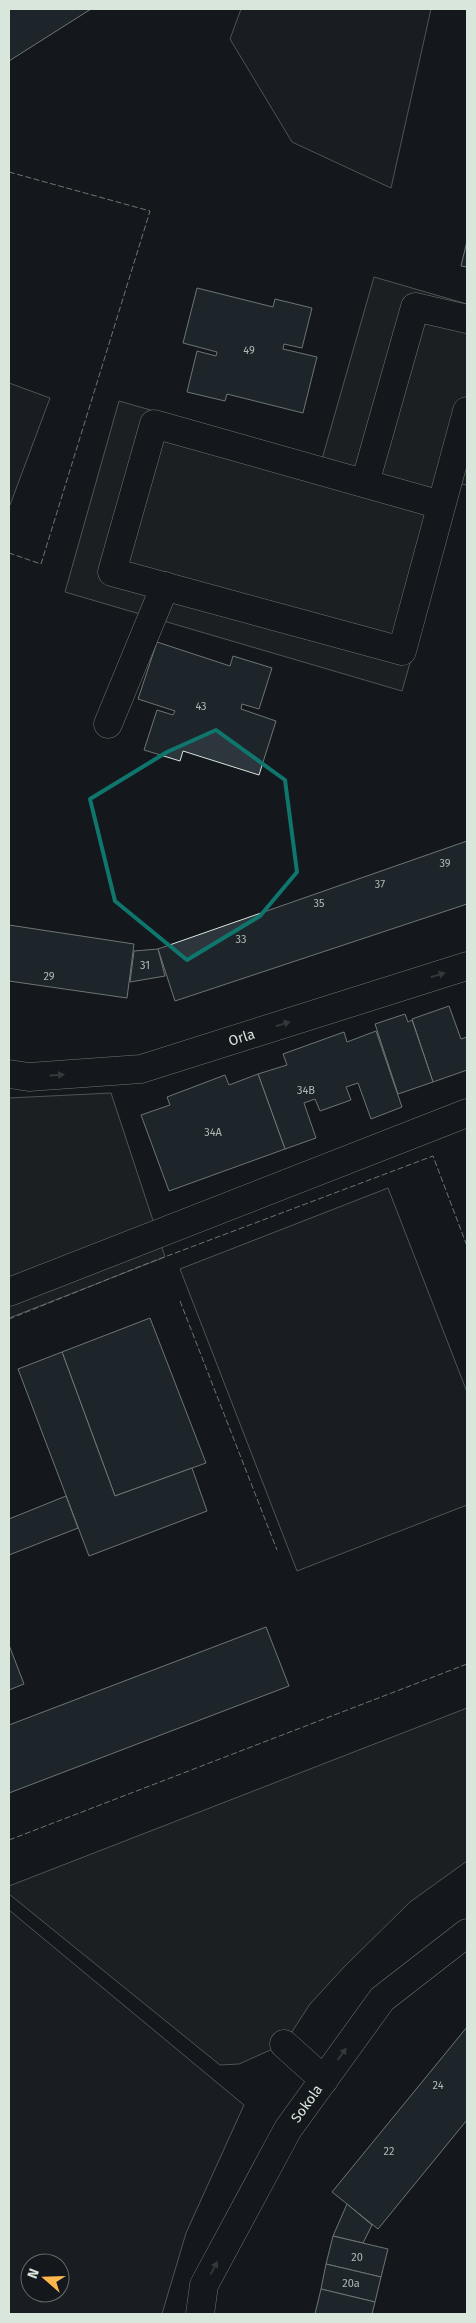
<svg xmlns="http://www.w3.org/2000/svg" width="476" height="2323" font-family="'Fira Sans',sans-serif">
  <rect width="100%" height="100%" fill="#14181c"/>
  <g fill="#202428" stroke="#939e99" fill-rule="evenodd">
    <polygon points="241,9 431,9 391,188 292,142 230,39"/>
    <polygon points="9,383 50,398 10,505 9,504"/>
    <polygon points="388,1188 467,1392 467,1505 297,1571 180,1269"/>
    <path d="M 9,1910 L 244,2105 L 186,2233 L 162,2314 L 9,2314 ZM 30,2263 L 60,2263 L 60,2293 L 30,2293 Z"/>
  </g>
  <g fill="#24282b" stroke="#939e99">
    <polygon points="374,277 467,304 467,485 461,484 402,691 65,592 119,401 322,459"/>
    <polygon points="111,1093 165,1257 9,1318 9,1098"/>
    <polygon points="467,1708 467,1861 410,1902 344,1967 310,2004 284,2044 239,2064 220,2065 9,1894 9,1886"/>
  </g>
  <g fill="#2c363c" stroke="#d8e6dc">
    <polygon points="9,9 91,9 9,61"/>
    <polygon points="467,241 467,267 461,266"/>
    <polygon points="197,288 273,307 275,299 312,308 302,348 284,344 283,349 317,357 303,413 227,394 225,401 187,392 197,351 216,356 217,352 183,343"/>
    <polygon points="157,642 230,666 233,656 272,668 259,709 242,704 241,709 276,721 259,775 183,751 180,761 144,750 157,710 173,715 175,711 138,699"/>
    <polygon points="467,841 467,904 175,1001 158,949"/>
    <polygon points="9,925 134,944 127,998 9,981"/>
    <polygon points="158,949 165,976 130,982 134,951"/>
    <polygon points="449,1006 461,1039 467,1037 467,1070 433,1082 412,1019"/>
    <polygon points="405,1014 408,1022 412,1020 433,1082 398,1094 375,1024"/>
    <polygon points="376,1031 402,1107 371,1119 358,1083 346,1087 351,1100 320,1111 315,1099 304,1103 316,1138 285,1149 258,1074 287,1065 283,1054 344,1032 347,1042"/>
    <polygon points="258,1074 285,1149 169,1191 141,1115 170,1105 167,1097 225,1075 229,1085"/>
    <polygon points="150,1318 206,1463 115,1496 62,1352"/>
    <polygon points="62,1352 115,1496 192,1468 207,1511 89,1556 18,1369"/>
    <polygon points="66,1496 78,1528 9,1555 9,1519"/>
    <polygon points="266,1627 289,1686 9,1793 9,1725"/>
    <polygon points="9,1645 24,1684 9,1690"/>
    <polygon points="467,2027 467,2120 378,2229 332,2192"/>
    <polygon points="347,2204 372,2225 363,2243 333,2236"/>
    <polygon points="333,2236 388,2249 381,2277 326,2264"/>
    <polygon points="326,2264 381,2277 375,2302 321,2289"/>
    <polygon points="321,2289 375,2302 372,2314 315,2314"/>
  </g>
  <g fill="none" stroke-linecap="round" stroke-linejoin="round">
    <g stroke="#d8e6dc" stroke-width="29">
      <g id="minor">
        <polyline points="365,483 415,307 467,319"/>
        <polyline points="441,505 154,424 112,572 402,651 467,411"/>
        <polyline points="108,724 165,586"/>
        <path id="s1" d="M 9,1074 L 29,1077 L 141,1069 L 467,966"/>
        <polyline points="9,1292 467,1113"/>
        <polyline points="284,2044 324,2080"/>
        <path id="s2" d="M 200,2314 L 204,2285 L 288,2129 L 382,1999 L 467,1933"/>
      </g>
    </g>
    <use href="#minor" stroke="#14181c" stroke-width="28"/>
    <g stroke="#d8e6dc" stroke-width="1" stroke-dasharray="6 2.5" stroke-linecap="butt">
      <polyline points="9,172 150,211 41,564 9,553"/>
      <polyline points="180,1301 277,1550"/>
      <polyline points="9,1319 146,1264 433,1156 467,1246"/>
      <polyline points="9,1840 467,1664"/>
    </g>
  </g>
  <defs><path id="oneway-solid" d="M-6-.8H1V-3.2L6.5 0L1 3.2V.8H-6Z" transform="scale(1.25)"/></defs>
  <g fill="#59605f">
    <use href="#oneway-solid" transform="translate(438 975) rotate(-18)"/>
    <use href="#oneway-solid" transform="translate(283 1024) rotate(-18)"/>
    <use href="#oneway-solid" transform="translate(57 1075) rotate(-4)"/>
    <use href="#oneway-solid" transform="translate(342 2054) rotate(-54)"/>
    <use href="#oneway-solid" transform="translate(214 2268) rotate(-62)"/>
  </g>
  <path d="M0 0H476V2323H0ZM 216,730 L 285,780 L 297,872 L 260,916 L 187,960 L 115,901 L 90,799 L 167,752 Z" fill="#14181c" fill-opacity=".55" fill-rule="evenodd"/>
  <path fill="none" stroke="#0f766e" stroke-width="4" stroke-linejoin="round" d="M 216,730 L 285,780 L 297,872 L 260,916 L 187,960 L 115,901 L 90,799 L 167,752 Z"/>
  <g text-anchor="middle" dominant-baseline="central" stroke-width="4" stroke-linejoin="round" paint-order="stroke">
    <g font-size="11" fill="#adbab4">
      <text x="249" y="350">49</text>
      <text x="201" y="706">43</text>
      <text x="445" y="863">39</text>
      <text x="380" y="884">37</text>
      <text x="319" y="903">35</text>
      <text x="241" y="939">33</text>
      <text x="145" y="965">31</text>
      <text x="49" y="976">29</text>
      <text x="306" y="1090">34B</text>
      <text x="213" y="1132">34A</text>
      <text x="438" y="2085">24</text>
      <text x="389" y="2151">22</text>
      <text x="357" y="2257">20</text>
      <text x="351" y="2283">20a</text>
    </g>
    <g font-size="14" fill="#d8e6dc" stroke="#14181c">
      <text stroke="none"><textPath href="#s1" startOffset="238">Orla</textPath></text>
      <text stroke="none"><textPath href="#s2" startOffset="238">Sokola</textPath></text>
    </g>
  </g>
  <rect width="476" height="2323" fill="none" stroke="#d8e6dc" stroke-width="20"/>
  <g transform="translate(45 2278) rotate(290)"><circle r="24" fill="#14181c" stroke="#626a69"/>
  <path d="M0-4L9 19L0 12L-9 19Z" fill="#ffb74d"/>
  <text y="-8" font-size="14" font-weight="bold" text-anchor="middle" fill="#d8e6dc">N</text>
  </g>
</svg>
